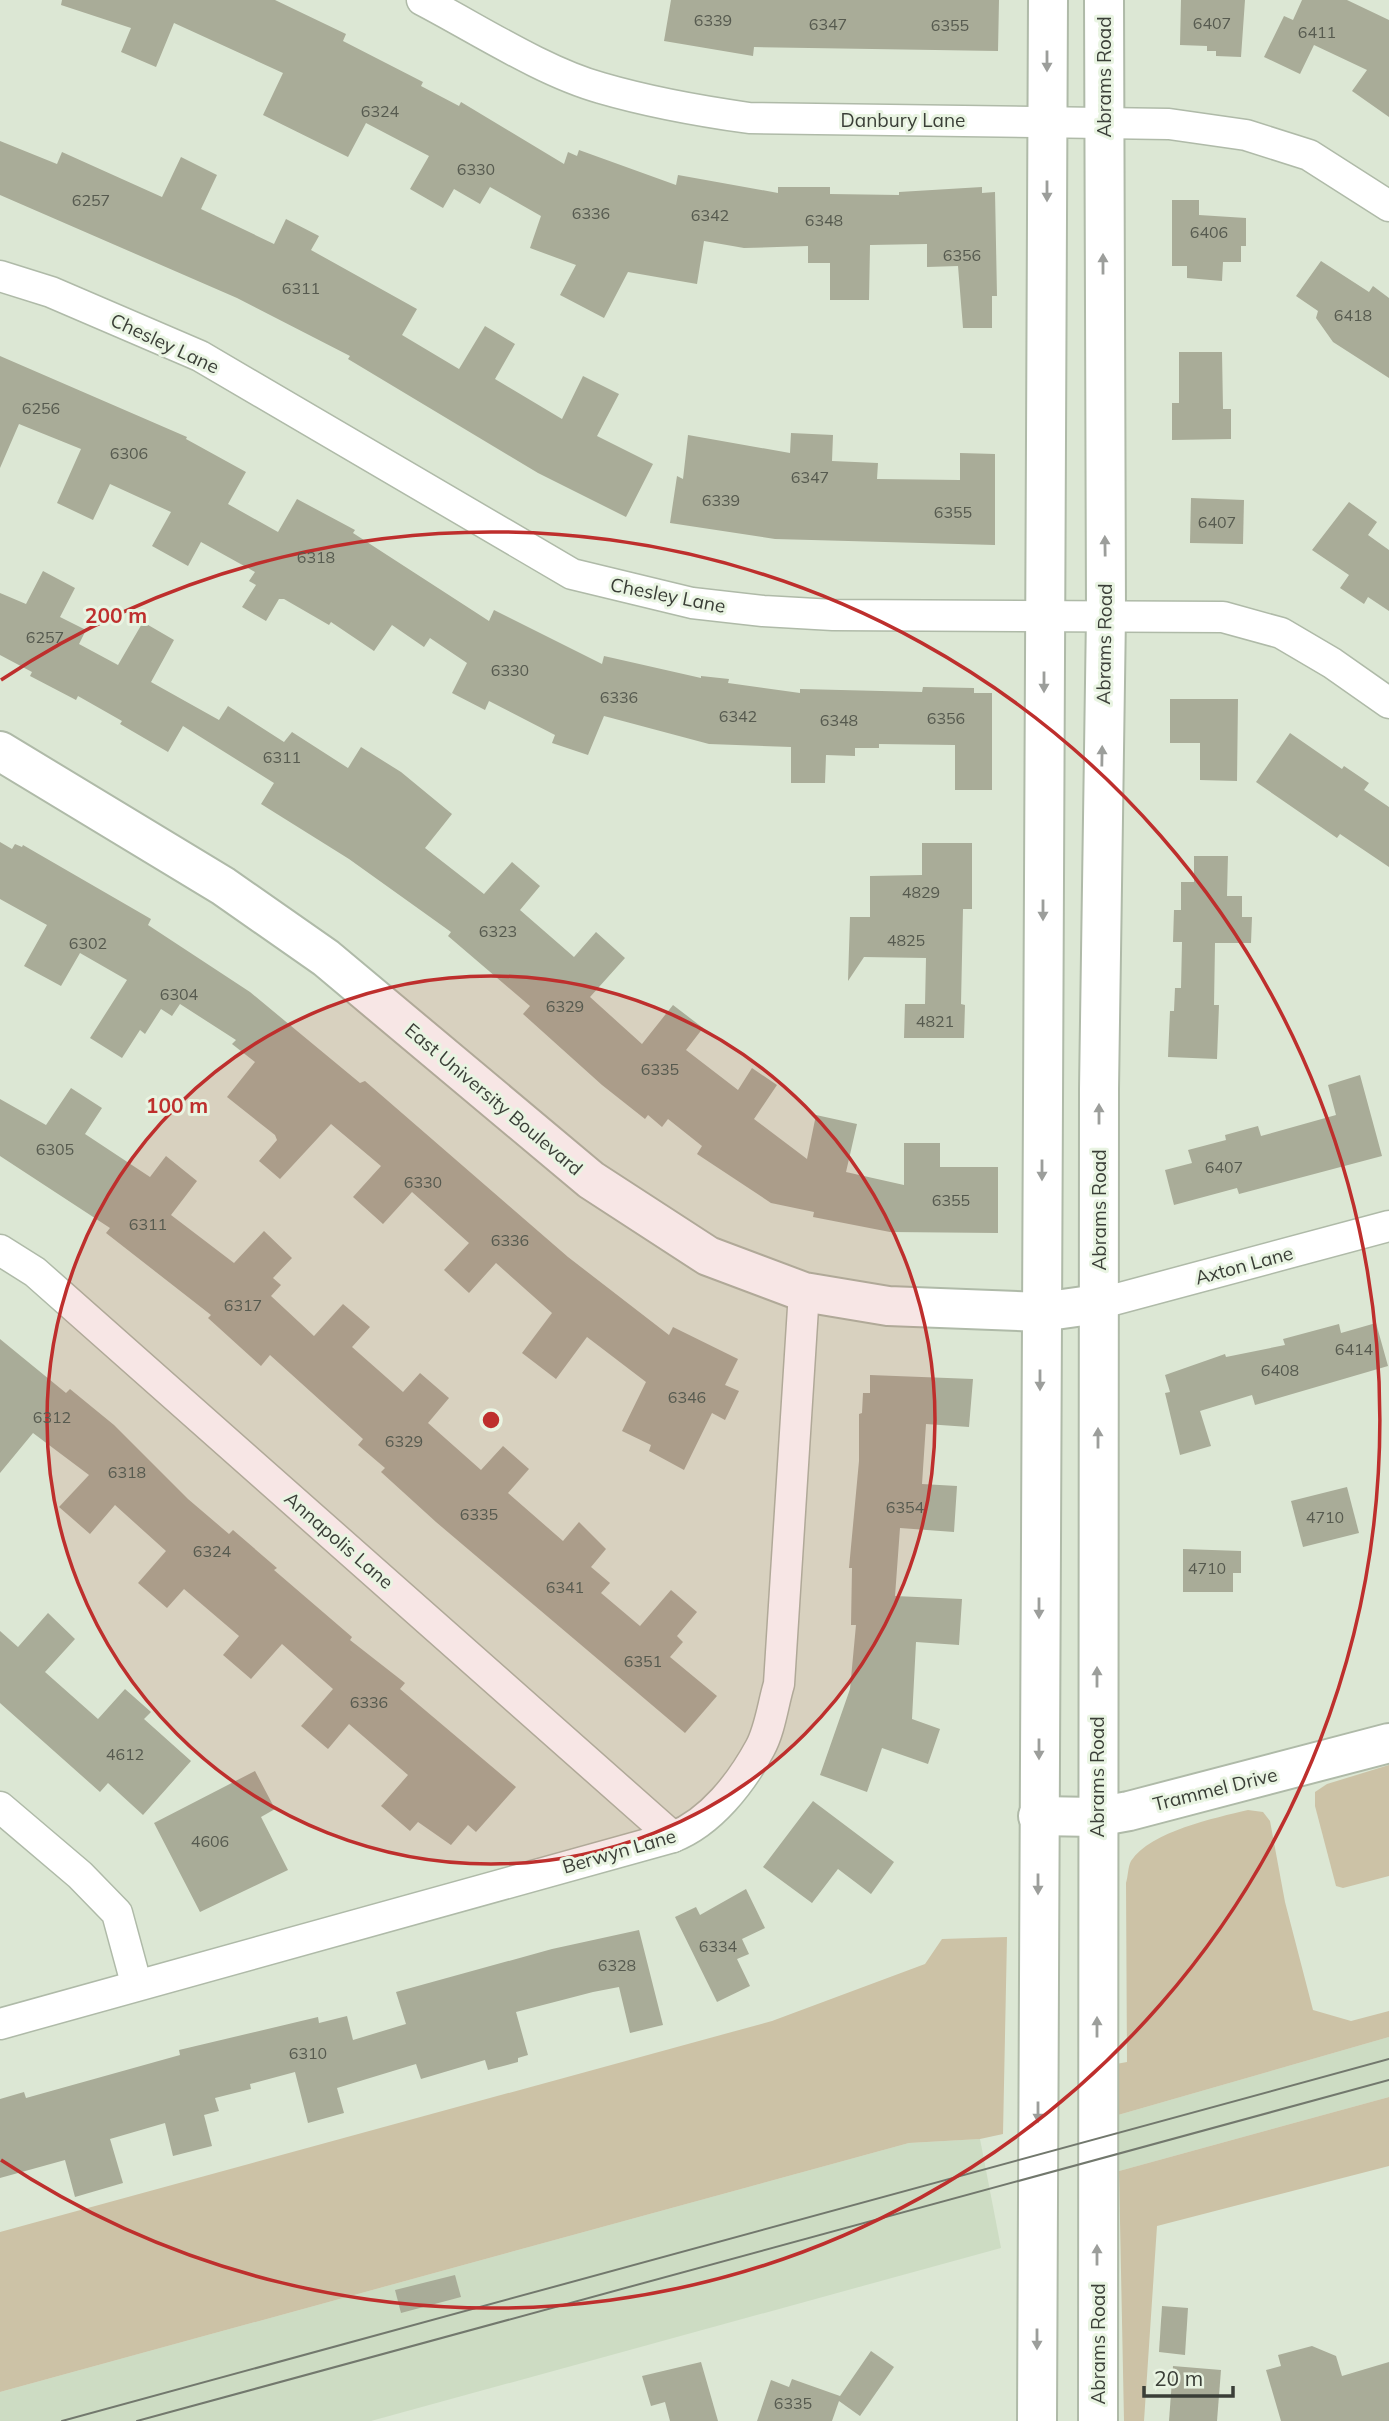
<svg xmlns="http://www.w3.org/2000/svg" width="1389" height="2421" font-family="Mulish,sans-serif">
  <rect width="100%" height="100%" fill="#dce7d4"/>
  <g fill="#cddcc3">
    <polygon points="1389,2037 1389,2097 1119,2171 1118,2115"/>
    <polygon points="980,2139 1001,2248 371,2421 0,2421 0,2392 909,2143"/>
  </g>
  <g fill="#ccc2a6">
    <polygon points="1389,1765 1389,1876 1343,1888 1336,1886 1315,1806 1315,1792 1327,1784"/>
    <path d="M 1248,1810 L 1263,1812 L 1270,1821 L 1285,1902 L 1313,2010 L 1351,2021 L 1389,2011 L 1389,2037 L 1118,2115 L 1116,2064 L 1127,2062 L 1126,1883 C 1128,1877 1128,1866 1131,1861 C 1151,1831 1215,1818 1248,1810 Z"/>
    <polygon points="1007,1937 1003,2134 980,2139 909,2143 0,2392 0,2232 772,2021 925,1964 942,1939"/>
    <polygon points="1389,2097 1389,2166 1157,2226 1144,2421 1124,2421 1119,2171"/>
  </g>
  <g fill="#a9ac98">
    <polygon points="62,0 275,0 346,34 343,41 423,82 421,86 459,106 461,102 564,164 568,152 577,156 579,150 676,185 678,175 778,193 778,187 830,187 830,194 899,195 899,192 982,187 982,193 995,192 997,296 992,296 992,328 963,328 958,266 927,267 927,244 870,245 869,300 830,300 830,263 808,263 808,246 744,248 704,241 697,284 628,272 604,318 560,295 576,265 530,248 541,216 490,187 480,204 454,189 443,208 410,189 429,156 366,123 348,157 263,115 283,73 174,23 156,67 121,52 131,28 61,5"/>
    <polygon points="671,0 999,0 998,51 754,47 753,56 664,41"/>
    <polygon points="1181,0 1245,0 1241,57 1216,56 1216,51 1207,51 1207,46 1180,45"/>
    <polygon points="1302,0 1347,0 1389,20 1389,117 1352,91 1367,70 1314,45 1300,74 1264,57 1284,16 1293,20"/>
    <polygon points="0,141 57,164 62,152 162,197 181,157 217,175 201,209 274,244 286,219 319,236 311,250 417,309 402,335 459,369 485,326 515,344 495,379 562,419 583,376 619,394 597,436 653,464 626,517 538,473 348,359 350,356 237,298 0,195"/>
    <polygon points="1172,200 1199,200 1199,215 1246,218 1246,246 1241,246 1241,262 1223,262 1222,281 1187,278 1187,266 1172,266"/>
    <polygon points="1321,261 1369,292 1373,286 1389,298 1389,378 1333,342 1316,318 1318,311 1296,296"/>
    <polygon points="1179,352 1222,352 1223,409 1231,409 1231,439 1172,440 1172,403 1179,403"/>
    <polygon points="0,356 187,437 186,439 246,472 228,504 278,532 297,499 355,530 353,533 489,621 494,610 602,664 604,656 701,678 701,676 729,679 728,683 800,693 800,689 922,692 923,687 974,688 974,693 992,693 992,790 955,790 955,745 879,744 879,748 855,748 855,756 826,755 825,783 791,783 791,747 709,744 604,716 588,755 552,743 555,735 489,701 485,710 452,693 467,663 430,638 424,647 392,625 374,651 331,622 329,625 284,599 279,599 266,621 242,607 256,585 249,581 255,572 201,542 188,566 152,546 171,512 110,484 93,520 57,503 81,449 19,424 0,468"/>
    <polygon points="791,433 833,435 832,461 878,463 877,479 960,480 960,453 995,454 995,545 775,539 670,523 677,476 683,479 688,435 790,453"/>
    <polygon points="1191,498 1244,500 1243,544 1190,543"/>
    <polygon points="1349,502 1377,522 1368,535 1389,550 1389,611 1368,597 1364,604 1340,588 1349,575 1312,550"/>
    <polygon points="43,571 75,588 60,617 86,630 79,644 118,665 143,622 174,640 151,682 219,720 228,706 284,742 292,732 348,768 361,747 401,772 452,814 425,848 484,894 512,862 540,886 520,910 574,957 596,932 625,958 590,997 642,1044 673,1005 703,1028 686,1050 738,1090 752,1068 777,1085 754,1119 807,1159 816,1115 857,1124 846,1172 904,1185 904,1143 940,1143 940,1167 998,1167 998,1233 890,1232 813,1217 814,1212 771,1203 697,1154 702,1146 668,1119 662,1127 648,1115 645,1119 602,1085 523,1014 530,1006 448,936 451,932 349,859 261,804 274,783 183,726 168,752 120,724 122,721 78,696 76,700 30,676 32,672 0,655 0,593 26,604"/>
    <polygon points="1170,699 1238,699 1237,781 1200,780 1200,743 1170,743"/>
    <polygon points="1290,733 1342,769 1344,766 1369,783 1364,790 1389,807 1389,867 1340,834 1337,838 1256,782"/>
    <polygon points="0,842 12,849 15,844 22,847 23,845 151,919 148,925 250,992 360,1083 365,1081 568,1257 669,1335 673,1327 738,1359 725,1385 739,1391 725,1420 712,1413 684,1470 649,1451 651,1445 622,1431 646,1382 587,1337 556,1379 522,1353 552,1313 496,1263 469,1293 444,1270 469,1243 412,1192 383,1224 353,1197 381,1166 331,1124 280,1179 259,1161 277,1140 275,1135 227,1097 255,1062 232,1044 236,1040 180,1004 172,1016 161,1009 145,1034 140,1030 122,1058 90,1038 127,980 80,953 61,986 24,966 47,925 0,899"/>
    <polygon points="922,843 972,843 972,909 963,909 961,1004 965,1005 964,1038 904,1038 905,1004 925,1004 926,958 864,957 848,981 850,917 870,917 870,876 922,875"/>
    <polygon points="1194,856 1228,856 1227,896 1242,896 1242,917 1252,917 1251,943 1215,943 1214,1005 1219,1005 1217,1059 1168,1057 1170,1011 1174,1011 1175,988 1181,988 1182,942 1173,942 1174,910 1181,910 1181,882 1194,882"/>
    <polygon points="1360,1075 1382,1156 1239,1194 1237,1188 1174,1205 1165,1170 1192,1163 1188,1150 1226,1140 1225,1135 1258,1126 1261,1136 1336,1115 1328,1085"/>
    <polygon points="71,1088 102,1108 85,1134 150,1177 166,1156 197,1181 171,1215 234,1263 264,1231 292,1258 273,1278 281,1285 271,1296 314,1336 343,1304 370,1327 352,1347 403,1392 420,1373 449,1398 428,1423 481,1470 503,1446 529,1469 508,1493 563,1541 579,1522 606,1549 591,1567 610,1583 601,1593 640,1626 671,1590 697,1612 677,1636 683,1642 670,1657 717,1696 685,1733 436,1522 381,1472 385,1468 358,1445 363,1439 270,1355 261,1366 208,1318 211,1315 106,1233 110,1228 0,1156 0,1099 46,1125"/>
    <polygon points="1376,1323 1388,1366 1255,1405 1252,1395 1200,1411 1211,1446 1180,1455 1165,1393 1170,1392 1165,1375 1225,1354 1226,1357 1285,1345 1283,1339 1339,1324 1341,1333"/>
    <polygon points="0,1339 66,1393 70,1389 114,1425 188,1499 229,1534 233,1530 277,1568 274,1570 352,1637 350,1640 405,1683 400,1689 516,1787 476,1832 468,1825 451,1845 418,1822 410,1831 381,1806 408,1775 349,1724 328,1749 301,1726 333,1689 282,1644 251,1679 223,1655 239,1636 184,1589 167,1608 138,1583 166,1551 115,1505 90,1534 59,1507 89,1475 33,1433 0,1473"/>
    <polygon points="870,1375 973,1379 969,1427 926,1424 922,1484 957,1486 954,1532 900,1528 895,1596 962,1599 959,1645 916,1642 912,1719 940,1729 928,1764 882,1748 867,1792 820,1775 850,1689 856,1625 851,1625 852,1568 849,1568 859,1461 859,1414 862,1413 863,1393 870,1393"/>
    <polygon points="1347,1487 1359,1533 1303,1547 1291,1501"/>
    <polygon points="1183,1549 1241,1551 1241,1573 1233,1573 1233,1592 1183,1592"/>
    <polygon points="48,1613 75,1639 45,1672 98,1719 125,1689 151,1712 144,1719 191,1761 143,1815 108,1783 100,1792 0,1703 0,1631 18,1647"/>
    <polygon points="255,1771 275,1809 261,1817 288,1870 200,1912 154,1823"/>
    <polygon points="813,1801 894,1862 871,1894 838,1869 812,1903 763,1867"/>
    <polygon points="746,1889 765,1928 742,1939 749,1954 737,1959 750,1986 717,2002 675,1917 696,1907 700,1915"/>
    <polygon points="639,1930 663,2025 630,2033 619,1987 593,1992 516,2012 528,2055 518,2058 518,2062 488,2070 485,2060 421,2079 416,2064 337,2088 344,2113 308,2123 295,2072 250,2084 251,2089 215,2098 219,2111 204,2115 212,2146 173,2156 165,2123 110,2139 123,2183 75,2197 65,2160 0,2178 0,2099 24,2092 26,2098 180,2055 179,2050 318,2017 319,2023 347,2016 353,2040 406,2024 396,1992 552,1949"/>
    <polygon points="455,2275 461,2297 401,2313 395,2290"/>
    <polygon points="1162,2306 1188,2308 1185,2355 1159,2352"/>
    <polygon points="1312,2346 1336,2356 1342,2376 1389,2362 1389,2421 1281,2421 1266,2370 1281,2366 1278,2355"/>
    <polygon points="871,2351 894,2367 860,2416 839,2401 832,2421 757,2421 771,2380 789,2387 792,2379 840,2396"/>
    <polygon points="701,2362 718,2421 670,2421 665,2402 651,2406 642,2376"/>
    <polygon points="1173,2366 1221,2370 1217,2421 1169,2421"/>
  </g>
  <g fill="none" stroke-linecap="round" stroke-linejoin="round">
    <g stroke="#afbaa8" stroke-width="33">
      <g id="street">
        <path d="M 422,0 C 476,28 543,72 601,88 C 649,102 699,111 749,118 L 1169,124 L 1246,135 L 1309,155 L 1389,206"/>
        <polyline points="0,276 51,292 200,356 572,574 692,603 763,611 833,615 1223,617 1281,633 1332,663 1389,703"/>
        <polyline points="0,1250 35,1272 673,1837"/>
        <polyline points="1098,1304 1389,1226"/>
        <polyline points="0,1807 80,1875 117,1913 136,1983"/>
        <path d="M 0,2024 L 673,1837 C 711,1822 741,1783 760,1748 C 770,1730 773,1704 779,1684 L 804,1292"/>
      </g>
    </g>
    <g stroke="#afbaa8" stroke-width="42">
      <g id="secondary">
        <polyline points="0,751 223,886 326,958 591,1180 708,1256 804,1292 888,1306 1041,1312 1098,1304"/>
        <polyline points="1038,1816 1096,1817 1129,1811 1389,1743"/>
        <polyline points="1037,2421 1048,0"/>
        <polyline points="1098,2421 1099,1089 1106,615 1104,0"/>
      </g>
    </g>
    <use href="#street" stroke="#fff" stroke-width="30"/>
    <use href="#secondary" stroke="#fff" stroke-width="38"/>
    <g stroke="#72786d" stroke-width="2">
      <polyline points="62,2421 1389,2059"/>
      <polyline points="137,2421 1389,2080"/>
    </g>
  </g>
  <defs><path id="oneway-solid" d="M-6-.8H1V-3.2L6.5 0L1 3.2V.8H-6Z" transform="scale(1.75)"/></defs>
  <g fill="#9c9e9b">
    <use href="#oneway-solid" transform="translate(1047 61) rotate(90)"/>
    <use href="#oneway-solid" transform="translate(1047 191) rotate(90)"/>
    <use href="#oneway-solid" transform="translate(1103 264) rotate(-90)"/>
    <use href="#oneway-solid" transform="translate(1105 546) rotate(-91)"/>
    <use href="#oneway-solid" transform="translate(1044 682) rotate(90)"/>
    <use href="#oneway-solid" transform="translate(1102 756) rotate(-89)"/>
    <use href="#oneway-solid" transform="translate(1043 910) rotate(90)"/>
    <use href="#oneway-solid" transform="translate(1099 1114) rotate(-90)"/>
    <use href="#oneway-solid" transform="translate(1042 1170) rotate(90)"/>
    <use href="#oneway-solid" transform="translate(1040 1380) rotate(90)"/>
    <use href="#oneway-solid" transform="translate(1098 1438) rotate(-90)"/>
    <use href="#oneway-solid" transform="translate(1039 1608) rotate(90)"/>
    <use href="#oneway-solid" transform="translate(1097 1677) rotate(-90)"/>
    <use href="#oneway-solid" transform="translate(1039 1749) rotate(90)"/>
    <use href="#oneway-solid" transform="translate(1038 1884) rotate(90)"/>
    <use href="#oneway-solid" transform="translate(1097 2027) rotate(-90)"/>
    <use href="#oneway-solid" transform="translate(1038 2112) rotate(90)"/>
    <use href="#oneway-solid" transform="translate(1097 2255) rotate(-90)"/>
    <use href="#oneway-solid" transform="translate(1037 2339) rotate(90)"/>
  </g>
  <circle cx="491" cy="1420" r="444" fill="#be2f2d" fill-opacity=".12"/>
  <g fill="none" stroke="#be2f2d" stroke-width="3.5">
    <circle cx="491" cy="1420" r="444"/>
    <path d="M1 680A888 888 0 1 1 1 2160"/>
  </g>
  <g text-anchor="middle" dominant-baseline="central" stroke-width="6" stroke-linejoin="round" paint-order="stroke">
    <g font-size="16" fill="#565a4f">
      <text x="713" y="20">6339</text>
      <text x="1212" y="23">6407</text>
      <text x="828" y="24">6347</text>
      <text x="950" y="25">6355</text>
      <text x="1317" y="32">6411</text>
      <text x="380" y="111">6324</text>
      <text x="476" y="169">6330</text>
      <text x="91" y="200">6257</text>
      <text x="591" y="213">6336</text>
      <text x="710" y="215">6342</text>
      <text x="824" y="220">6348</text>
      <text x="1209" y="232">6406</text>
      <text x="962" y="255">6356</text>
      <text x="301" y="288">6311</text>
      <text x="1353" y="315">6418</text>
      <text x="41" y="408">6256</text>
      <text x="129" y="453">6306</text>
      <text x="810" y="477">6347</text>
      <text x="721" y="500">6339</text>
      <text x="953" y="512">6355</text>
      <text x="1217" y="522">6407</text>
      <text x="316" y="557">6318</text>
      <text x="45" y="637">6257</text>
      <text x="510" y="670">6330</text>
      <text x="619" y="697">6336</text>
      <text x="738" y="716">6342</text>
      <text x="946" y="718">6356</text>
      <text x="839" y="720">6348</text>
      <text x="282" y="757">6311</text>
      <text x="921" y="892">4829</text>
      <text x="498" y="931">6323</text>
      <text x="906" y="940">4825</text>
      <text x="88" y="943">6302</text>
      <text x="179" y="994">6304</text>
      <text x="565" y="1006">6329</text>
      <text x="935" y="1021">4821</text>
      <text x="660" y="1069">6335</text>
      <text x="55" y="1149">6305</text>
      <text x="1224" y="1167">6407</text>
      <text x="423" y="1182">6330</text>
      <text x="951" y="1200">6355</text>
      <text x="148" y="1224">6311</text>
      <text x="510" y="1240">6336</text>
      <text x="243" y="1305">6317</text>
      <text x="1354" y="1349">6414</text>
      <text x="1280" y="1370">6408</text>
      <text x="687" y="1397">6346</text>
      <text x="52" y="1417">6312</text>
      <text x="404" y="1441">6329</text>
      <text x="127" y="1472">6318</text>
      <text x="905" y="1507">6354</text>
      <text x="479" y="1514">6335</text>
      <text x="1325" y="1517">4710</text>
      <text x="212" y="1551">6324</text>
      <text x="1207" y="1568">4710</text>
      <text x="565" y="1587">6341</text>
      <text x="643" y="1661">6351</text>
      <text x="369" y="1702">6336</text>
      <text x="125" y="1754">4612</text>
      <text x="210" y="1841">4606</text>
      <text x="718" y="1946">6334</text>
      <text x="617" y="1965">6328</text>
      <text x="308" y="2053">6310</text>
      <text x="793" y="2403">6335</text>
    </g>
    <g font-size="19" fill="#3a3e37" stroke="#e9f4e2">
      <text transform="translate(1104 77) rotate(-90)">Abrams Road</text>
      <text x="903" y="120">Danbury Lane</text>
      <text transform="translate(165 343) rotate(25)">Chesley Lane</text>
      <text transform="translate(668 595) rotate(11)">Chesley Lane</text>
      <text transform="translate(1104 644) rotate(-89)">Abrams Road</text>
      <text transform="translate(494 1099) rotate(40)">East University Boulevard</text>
      <text transform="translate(1099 1210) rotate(-90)">Abrams Road</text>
      <text transform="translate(1244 1265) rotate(-15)">Axton Lane</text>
      <text transform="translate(339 1540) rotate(41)">Annapolis Lane</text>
      <text transform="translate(1097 1777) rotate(-90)">Abrams Road</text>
      <text transform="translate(1215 1789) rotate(-14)">Trammel Drive</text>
      <text transform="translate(619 1851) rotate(-16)">Berwyn Lane</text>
      <text transform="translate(1098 2344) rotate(-90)">Abrams Road</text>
    </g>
  </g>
  <circle cx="491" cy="1420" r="10" fill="#be2f2d" stroke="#e9f4e2" stroke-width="3.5"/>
  <g font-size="21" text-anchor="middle" font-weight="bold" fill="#be2f2d" stroke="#e9f4e2" stroke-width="6" stroke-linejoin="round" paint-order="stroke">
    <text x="116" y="623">200 m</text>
    <text x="177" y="1113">100 m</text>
  </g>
  <path d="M1144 2386v10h89v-10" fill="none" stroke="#3a3e37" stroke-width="3.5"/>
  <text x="1154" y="2386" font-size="21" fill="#3a3e37" stroke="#e9f4e2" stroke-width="5" paint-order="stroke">20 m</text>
</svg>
